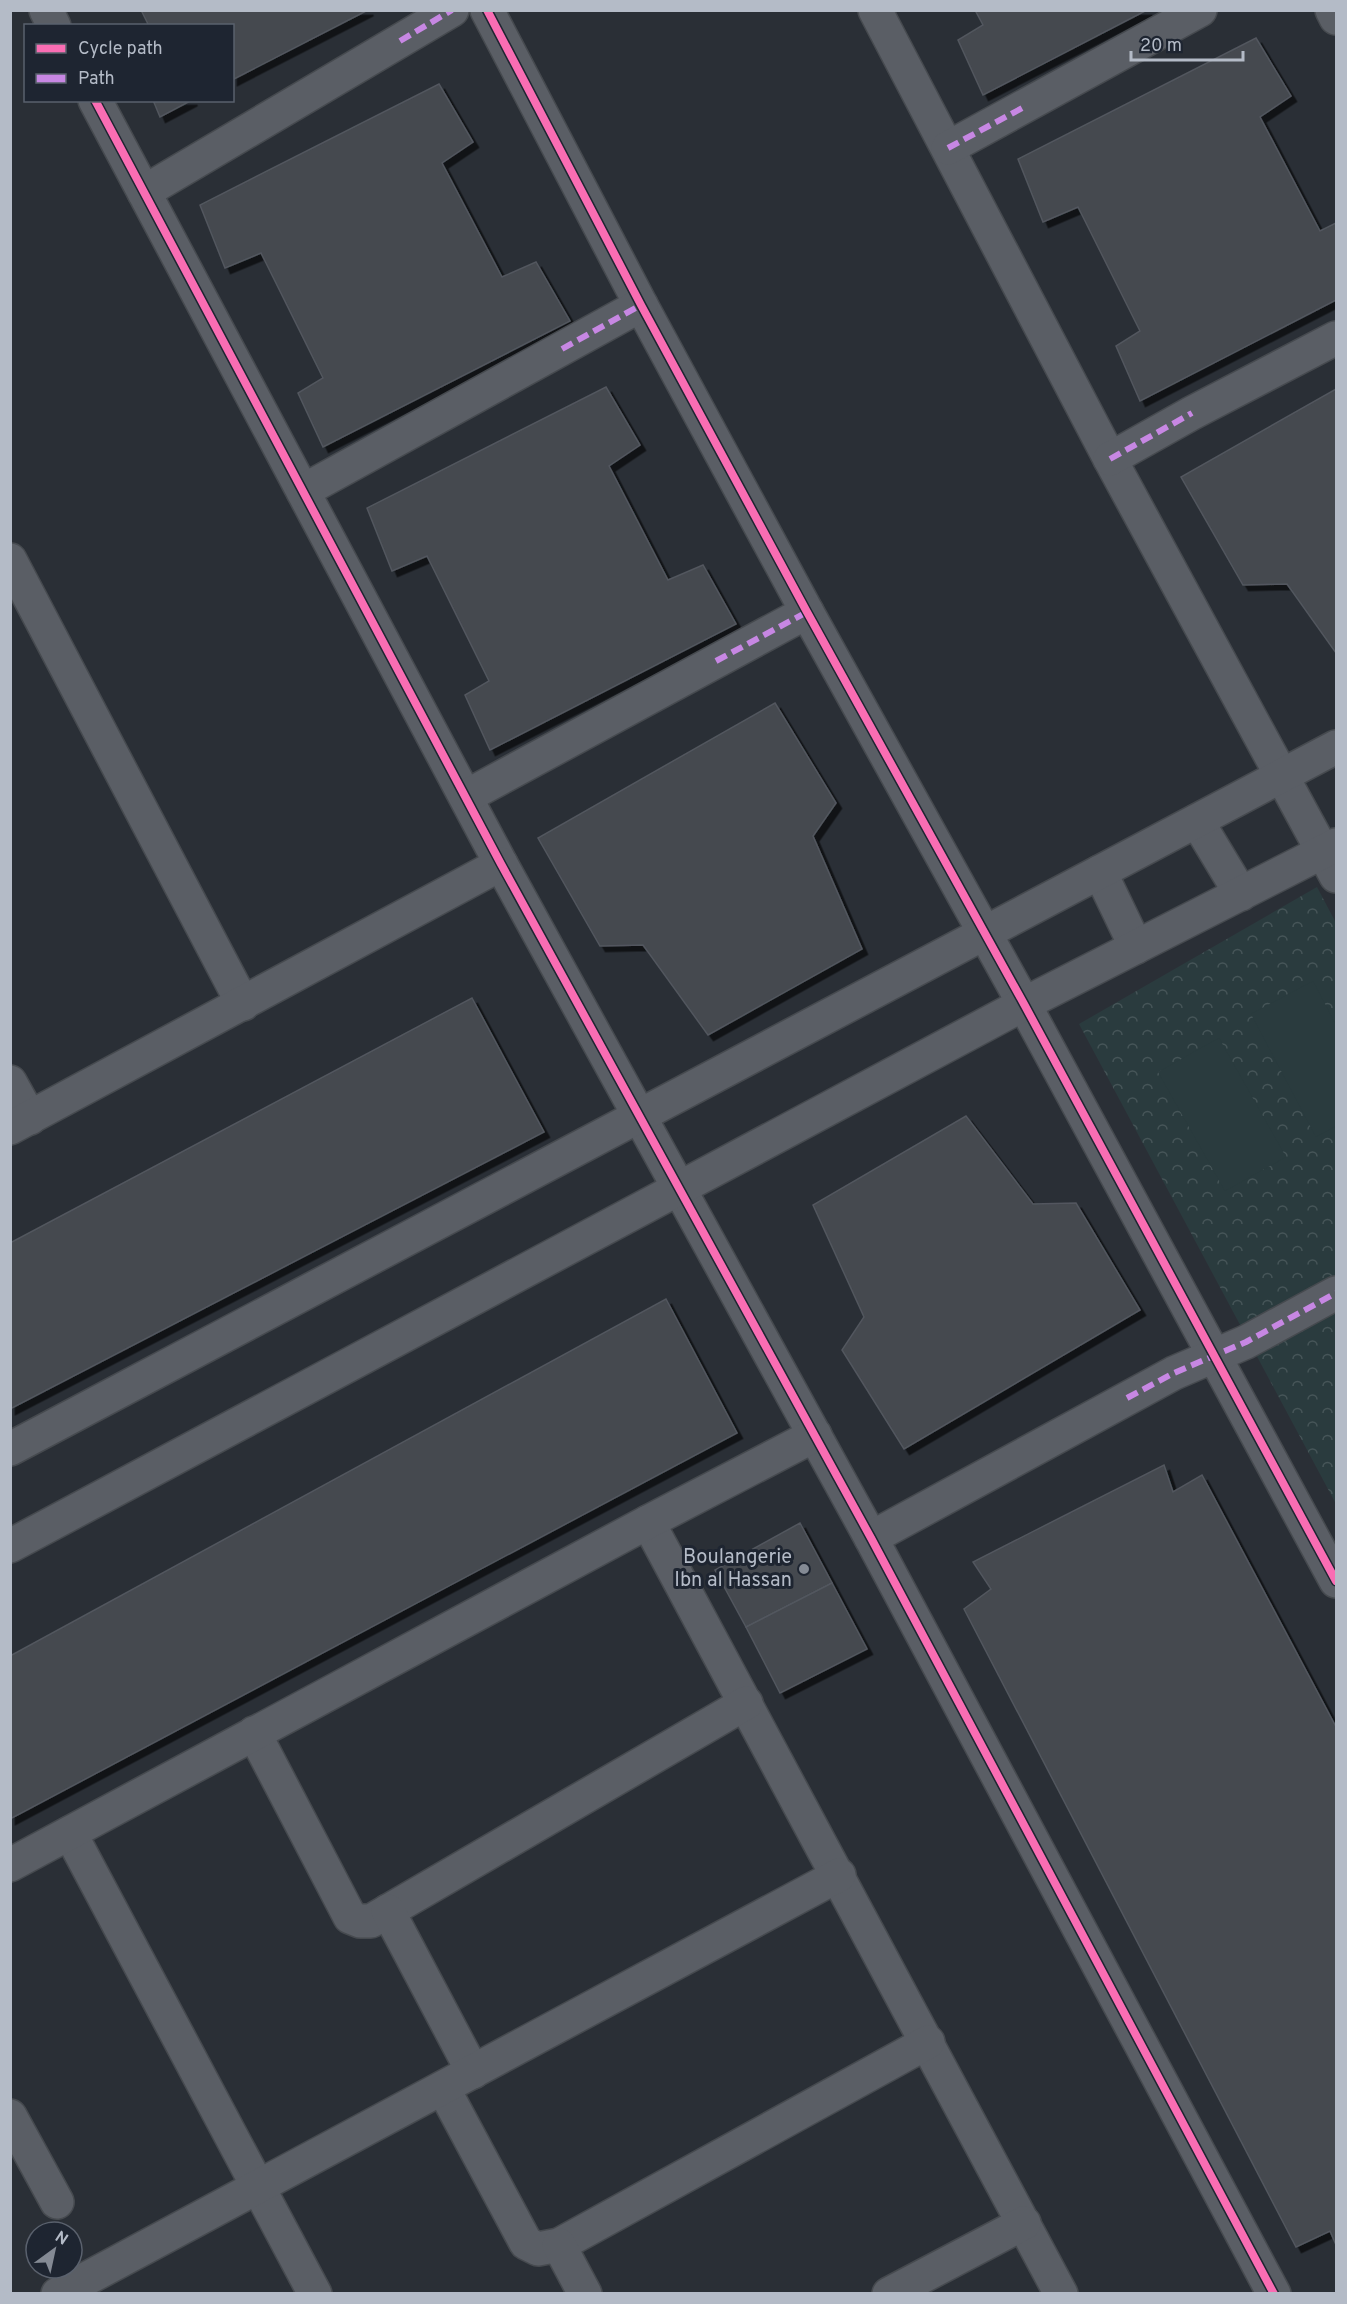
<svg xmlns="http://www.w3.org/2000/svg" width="1347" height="2304" font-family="Overpass,sans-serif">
  <defs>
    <pattern id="park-crowns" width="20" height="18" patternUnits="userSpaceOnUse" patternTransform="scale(1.5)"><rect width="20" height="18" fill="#2a3b3e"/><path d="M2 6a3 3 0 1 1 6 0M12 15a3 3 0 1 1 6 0" fill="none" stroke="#465558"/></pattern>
    <filter id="shadow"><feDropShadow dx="5.5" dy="5.5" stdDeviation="0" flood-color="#0009"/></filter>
  </defs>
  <rect width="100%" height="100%" fill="#2a2f36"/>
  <polygon fill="url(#park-crowns)" points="1317,887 1336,923 1336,1504 1079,1024"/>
  <g fill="#2a3b3e">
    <polygon points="1313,981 1336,1025 1336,1126 1316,1137 1251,1014"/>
    <polygon points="1219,1038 1286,1157 1225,1191 1158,1072"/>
  </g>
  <g fill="#44484f" stroke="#52575e" stroke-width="1.5" filter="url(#shadow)">
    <polygon points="141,10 368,10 232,80 232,26 149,26"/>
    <polygon points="975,10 1147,10 983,95 958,40 983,25"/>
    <polygon points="1256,38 1291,96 1260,117 1320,231 1336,223 1336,300 1140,401 1116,346 1140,331 1078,207 1043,222 1018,159"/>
    <polygon points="439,84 473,142 442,163 502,277 536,262 570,321 323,447 298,393 323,378 261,253 225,268 200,205"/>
    <polygon points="153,100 192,100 160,117"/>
    <polygon points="606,387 640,445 609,466 668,580 703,565 736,624 490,750 465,695 489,681 427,556 392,571 367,508"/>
    <polygon points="1336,389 1336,653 1287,584 1243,585 1181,477"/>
    <polygon points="775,703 836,803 813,836 862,949 708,1035 643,945 600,946 538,838"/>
    <polygon points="472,998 544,1132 10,1409 10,1243"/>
    <polygon points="966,1116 1033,1204 1076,1203 1140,1310 904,1449 842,1350 864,1317 813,1205"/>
    <polygon points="666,1299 737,1433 10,1819 10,1656"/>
    <polygon points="1164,1465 1173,1492 1202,1475 1336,1727 1336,2245 1330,2231 1296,2247 964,1609 991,1589 973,1562"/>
    <polygon points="800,1523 832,1583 746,1627 715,1570"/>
    <polygon points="832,1583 867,1649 780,1693 746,1627"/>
  </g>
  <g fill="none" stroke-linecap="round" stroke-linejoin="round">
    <g stroke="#464a4f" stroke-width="36">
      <g id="minor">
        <polyline points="46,10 54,26"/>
        <polyline points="487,10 641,305 807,612 1024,1004 1336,1581"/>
        <polyline points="875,10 1110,459 1336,876"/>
        <polyline points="1332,10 1336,18"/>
        <polyline points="95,100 501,864 871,1538 1274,2294"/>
        <polyline points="948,148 1200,10"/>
        <polyline points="144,192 452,10"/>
        <polyline points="1110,459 1192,413 1336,338"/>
        <polyline points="303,491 641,305"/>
        <polyline points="10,560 243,1004"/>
        <polyline points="467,796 807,612"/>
        <polyline points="1197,821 1241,894"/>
        <polyline points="1100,872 1136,947"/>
        <polyline points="10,1082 30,1118"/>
        <polyline points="10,1128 501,864"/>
        <polyline points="10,1449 1336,747"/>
        <polyline points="648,1522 1061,2294"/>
        <polyline points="871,1538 1174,1373 1246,1342 1336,1293"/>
        <polyline points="10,1546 1024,1004 1336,845"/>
        <polyline points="254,1733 350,1917 360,1921 371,1921 746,1703"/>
        <polyline points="70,1833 315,2294"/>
        <polyline points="10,1865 648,1522 815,1435"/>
        <polyline points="388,1911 473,2072"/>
        <polyline points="443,2088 526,2243 538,2249 559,2245 928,2042"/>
        <polyline points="10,2116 57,2202"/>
        <polyline points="559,2245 585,2294"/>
        <polyline points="58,2294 839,1875"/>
        <polyline points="889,2294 1024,2223"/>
      </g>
    </g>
    <use href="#minor" stroke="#5a5e65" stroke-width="33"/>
    <g stroke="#c787e3" stroke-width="6" stroke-dasharray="12 6" stroke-linecap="butt">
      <polyline points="400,41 452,10"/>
      <polyline points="948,148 1026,106"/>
      <polyline points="562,349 641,305"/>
      <polyline points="1110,459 1192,413"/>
      <polyline points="716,661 807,612"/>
      <polyline points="1127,1398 1174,1373 1246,1342 1336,1293"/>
    </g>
    <g stroke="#1e2531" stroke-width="11">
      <g id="cycleway">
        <polyline points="487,10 641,305 807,612 1024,1004 1336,1581"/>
        <polyline points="95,100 501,864 871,1538 1274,2294"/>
      </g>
    </g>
    <use href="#cycleway" stroke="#f96db3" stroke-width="8"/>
  </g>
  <circle fill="#848a94" stroke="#1e2531" stroke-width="2" cx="804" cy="1569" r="6"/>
  <g text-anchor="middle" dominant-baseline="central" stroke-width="6" stroke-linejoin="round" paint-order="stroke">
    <g font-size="20" fill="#b4bbc7" stroke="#1e2531" text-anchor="end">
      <text x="792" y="1558">Boulangerie<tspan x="792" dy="23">Ibn al Hassan</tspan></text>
    </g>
  </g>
  <rect width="1347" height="2304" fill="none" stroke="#b4bbc7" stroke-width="24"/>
  <rect x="24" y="24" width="210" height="78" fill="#1e2531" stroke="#5a616d" stroke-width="1.5"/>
  <rect x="36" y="44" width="30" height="9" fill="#f96db3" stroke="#5a616d" stroke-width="1.5"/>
  <text x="78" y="54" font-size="18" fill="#b4bbc7">Cycle path</text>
  <rect x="36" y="74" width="30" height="9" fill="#c787e3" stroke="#5a616d" stroke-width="1.5"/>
  <text x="78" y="84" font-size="18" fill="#b4bbc7">Path</text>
  <g transform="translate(54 2250) rotate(33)"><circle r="28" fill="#1e2531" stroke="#5a616d" stroke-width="1.5"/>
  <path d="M0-4.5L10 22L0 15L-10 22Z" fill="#848a94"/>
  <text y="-9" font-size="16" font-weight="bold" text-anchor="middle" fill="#b4bbc7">N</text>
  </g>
  <path d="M1131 51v9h112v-9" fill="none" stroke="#b4bbc7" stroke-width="3"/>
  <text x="1140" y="51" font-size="18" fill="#b4bbc7" stroke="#1e2531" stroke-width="4.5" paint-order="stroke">20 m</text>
</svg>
